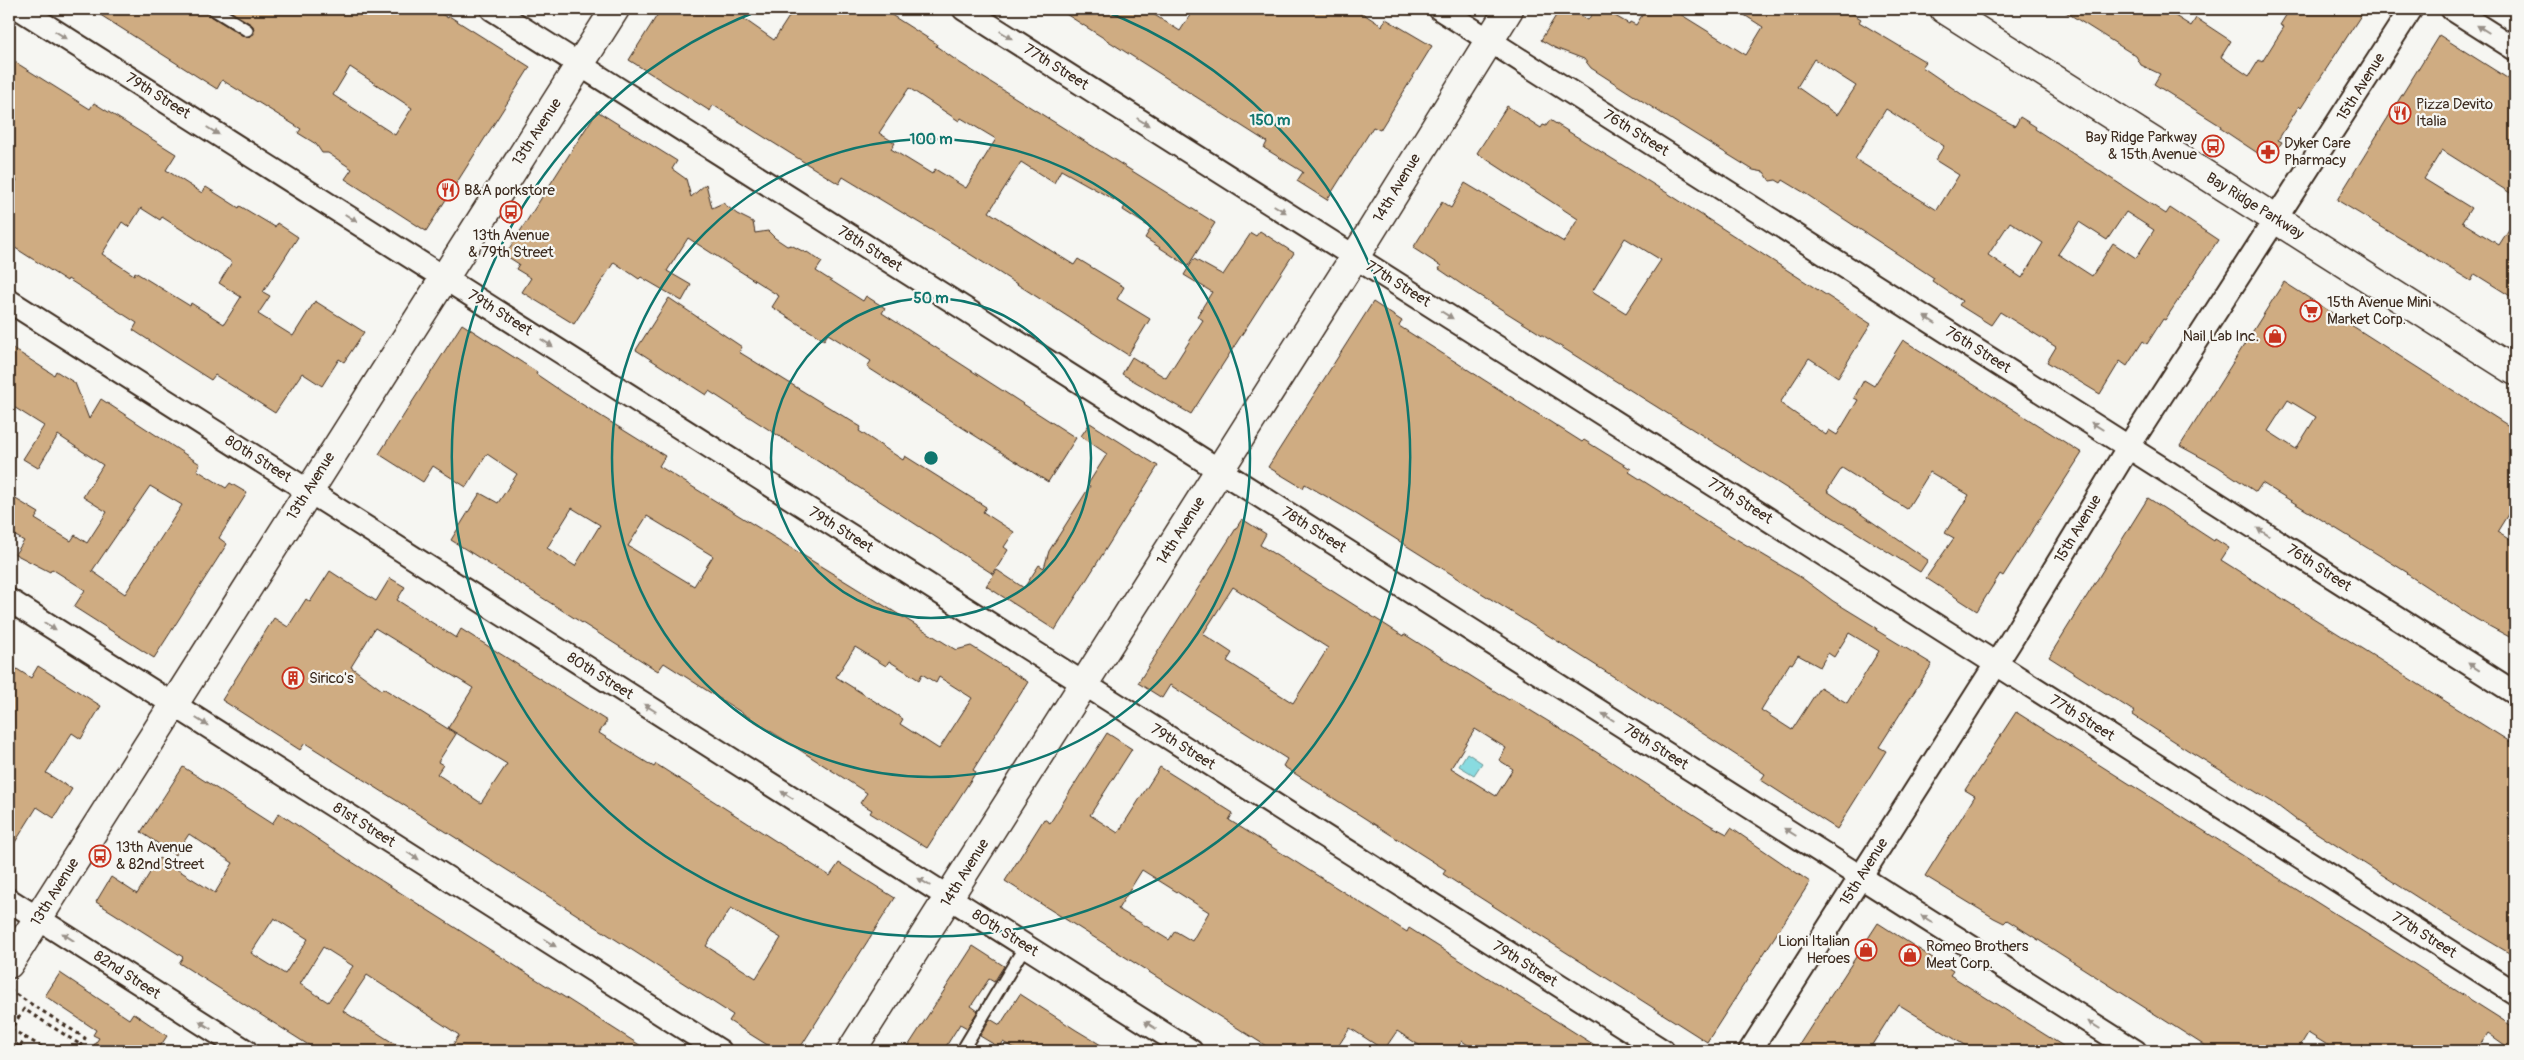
<svg xmlns="http://www.w3.org/2000/svg" width="2524" height="1060" font-family="Pangolin,sans-serif">
  <rect width="100%" height="100%" fill="#f6f6f2"/>
  <filter id="ink" filterUnits="userSpaceOnUse"><feTurbulence type="fractalNoise" baseFrequency=".02" numOctaves="2"/><feDisplacementMap in="SourceGraphic" scale="10" xChannelSelector="R" yChannelSelector="G"/><feConvolveMatrix kernelMatrix="1 2 1 2 8 2 1 2 1" color-interpolation-filters="sRGB"/></filter>
  <g filter="url(#ink)">
    <polygon fill="#89dbe0" stroke="#6a9492" points="1467,753 1482,763 1474,775 1459,766"/>
    <g fill="#cfac82" stroke="#3b2a1e" fill-rule="evenodd">
      <path d="M 91,9 L 206,9 L 209,15 L 247,37 L 254,34 L 253,26 L 227,9 L 433,9 L 448,18 L 449,16 L 530,67 L 426,231 L 345,179 L 352,169 L 328,153 L 322,153 L 316,144 L 298,133 L 301,129 L 222,80 L 217,89 ZM 350,67 L 412,108 L 395,135 L 333,95 Z"/>
      <path d="M 661,9 L 751,9 L 744,19 L 774,40 L 794,9 L 882,9 L 937,44 L 936,46 L 960,63 L 1215,223 L 1188,266 L 1145,238 L 1151,228 L 1123,210 L 1125,206 L 1061,170 L 1054,183 L 1021,162 L 989,212 L 1074,265 L 1078,259 L 1124,287 L 1117,299 L 1150,319 L 1128,355 L 951,242 L 843,177 L 839,184 L 713,105 L 710,111 L 629,60 ZM 909,88 L 959,121 L 961,118 L 996,139 L 966,188 L 935,169 L 932,174 L 891,149 L 895,143 L 879,133 Z"/>
      <polygon points="1058,9 1145,9 1180,31 1194,9 1356,9 1382,26 1386,19 1432,46 1380,130 1373,127 1327,200 1297,181 1303,172 1264,148 1267,142"/>
      <path d="M 1560,9 L 1570,9 L 1588,20 L 1595,9 L 1603,9 L 1629,24 L 1630,22 L 1636,25 L 1646,9 L 1672,9 L 1746,55 L 1763,27 L 1735,9 L 1845,9 L 1861,19 L 1859,22 L 1926,62 L 1922,67 L 1973,102 L 2015,126 L 2020,117 L 2036,127 L 2035,129 L 2166,214 L 2170,208 L 2218,240 L 2165,320 L 2163,319 L 2147,344 L 2143,341 L 2127,366 L 2120,361 L 2100,394 L 2047,362 L 2056,347 L 2000,312 L 1991,325 L 1959,305 L 1962,301 L 1932,281 L 1934,278 L 1803,192 L 1783,180 L 1781,183 L 1776,180 L 1770,181 L 1764,172 L 1753,170 L 1664,115 L 1591,68 L 1584,59 L 1555,48 L 1541,40 ZM 1814,59 L 1856,86 L 1837,115 L 1797,87 ZM 1886,109 L 1944,146 L 1935,160 L 1959,175 L 1937,210 L 1855,159 ZM 2126,212 L 2154,230 L 2136,258 L 2113,243 L 2092,276 L 2058,254 L 2079,222 L 2107,240 ZM 2010,222 L 2043,243 L 2022,278 L 1988,255 Z"/>
      <polygon points="2061,9 2164,9 2191,26 2196,18 2231,41 2221,57 2249,76 2259,60 2262,62 2284,27 2280,25 2290,9 2365,9 2301,108 2299,106 2278,140 2282,142 2274,155 2265,158 2220,128 2221,126 2154,84 2160,74 2141,65 2136,56"/>
      <polygon points="2439,35 2515,83 2515,196 2442,150 2424,179 2471,208 2462,222 2499,245 2515,220 2515,299 2475,274 2471,281 2337,200"/>
      <path d="M 15,62 L 90,109 L 94,103 L 176,154 L 166,170 L 202,193 L 206,187 L 239,208 L 240,206 L 275,227 L 277,223 L 298,237 L 263,292 L 270,296 L 258,314 L 293,336 L 315,301 L 364,332 L 344,362 L 339,359 L 322,386 L 302,373 L 275,413 L 215,375 L 211,380 L 181,361 L 133,330 L 137,323 L 68,279 L 67,281 L 9,244 L 9,193 L 17,180 L 9,175 L 9,71 ZM 141,208 L 160,220 L 162,217 L 232,262 L 219,283 L 241,297 L 224,324 L 191,303 L 190,306 L 135,272 L 134,275 L 102,254 L 122,222 L 129,227 Z"/>
      <path d="M 1507,106 L 1541,128 L 1543,125 L 1546,126 L 1550,120 L 1672,196 L 1871,324 L 1838,377 L 1809,358 L 1780,403 L 1826,435 L 1829,430 L 1837,435 L 1858,400 L 1854,398 L 1864,380 L 1874,386 L 1903,340 L 2082,453 L 2003,576 L 2000,574 L 1977,611 L 1926,578 L 1954,538 L 1945,533 L 1969,495 L 1930,472 L 1907,509 L 1842,468 L 1827,491 L 1928,560 L 1920,572 L 1461,284 L 1439,269 L 1441,266 L 1413,248 L 1442,202 L 1451,208 L 1465,183 L 1564,242 L 1578,219 L 1477,153 ZM 1625,238 L 1661,260 L 1626,313 L 1592,292 Z"/>
      <polygon points="597,111 677,161 672,169 686,179 691,197 706,184 712,208 723,203 737,214 753,222 755,233 768,231 775,238 787,246 791,245 806,253 807,252 822,262 816,271 863,301 866,296 885,308 882,313 1076,438 1048,482 867,367 871,361 828,334 824,340 772,307 779,296 688,238 667,271 691,285 682,301 641,277 639,279 614,262 574,324 522,292 531,278 516,269 519,264 505,255"/>
      <polygon points="1260,231 1294,253 1191,414 1122,374 1132,357 1166,378 1203,320 1197,316 1212,292 1184,275 1194,259 1223,275 1251,233 1256,236"/>
      <path d="M 2284,282 L 2515,430 L 2515,503 L 2497,532 L 2515,543 L 2515,640 L 2476,619 L 2407,574 L 2408,573 L 2262,483 L 2256,492 L 2217,466 L 2180,446 ZM 2288,400 L 2316,417 L 2296,449 L 2268,431 Z"/>
      <polygon points="669,298 742,347 739,352 861,427 859,431 903,460 905,456 986,507 983,512 1014,532 1004,547 1008,550 993,574 709,391 706,395 636,350"/>
      <path d="M 1373,302 L 1402,321 L 1399,326 L 1582,442 L 1584,440 L 1605,453 L 1631,469 L 1629,472 L 1711,524 L 1802,578 L 1833,601 L 1877,628 L 1876,630 L 1932,664 L 1879,747 L 1886,751 L 1837,829 L 1761,780 L 1765,774 L 1676,716 L 1353,512 L 1305,484 L 1303,488 L 1268,467 ZM 1849,633 L 1879,651 L 1847,703 L 1820,687 L 1792,730 L 1761,710 L 1790,663 L 1792,664 L 1798,655 L 1820,667 L 1828,653 L 1834,657 Z"/>
      <path d="M 462,324 L 537,372 L 536,374 L 564,393 L 665,456 L 659,466 L 688,484 L 956,650 L 971,646 L 1028,682 L 973,770 L 976,772 L 927,848 L 870,813 L 872,810 L 860,803 L 867,793 L 664,663 L 658,671 L 451,540 L 480,493 L 498,503 L 517,474 L 487,454 L 466,487 L 433,466 L 423,482 L 379,454 ZM 572,508 L 600,525 L 575,566 L 547,548 ZM 647,516 L 713,556 L 694,586 L 628,546 ZM 855,647 L 886,666 L 889,661 L 919,680 L 922,674 L 936,683 L 939,677 L 972,698 L 939,749 L 900,724 L 903,719 L 836,677 Z"/>
      <path d="M 9,346 L 54,375 L 56,371 L 75,383 L 89,419 L 101,399 L 200,464 L 197,470 L 226,488 L 230,483 L 247,493 L 219,538 L 227,544 L 154,658 L 74,607 L 85,590 L 52,569 L 50,572 L 15,554 L 24,541 L 9,532 L 9,495 L 39,513 L 35,519 L 71,541 L 75,535 L 87,543 L 107,512 L 83,497 L 103,465 L 58,435 L 38,468 L 23,459 L 44,426 L 9,404 ZM 150,486 L 182,505 L 125,594 L 92,571 Z"/>
      <polygon points="1090,423 1158,466 1055,630 986,586 997,570 1024,588 1039,565 1044,568 1049,551 1090,486 1088,484 1107,454 1081,436"/>
      <polygon points="2148,498 2214,541 2215,539 2229,548 2221,560 2515,745 2515,806 2507,818 2515,823 2515,943 2509,953 2434,908 2295,819 2274,803 2173,741 2133,715 2135,712 2049,657"/>
      <path d="M 1242,519 L 1266,534 L 1260,545 L 1403,636 L 1404,634 L 1509,700 L 1510,698 L 1551,723 L 1710,825 L 1727,834 L 1731,828 L 1810,882 L 1707,1042 L 1443,874 L 1446,870 L 1283,766 L 1287,759 L 1170,685 L 1162,698 L 1138,683 ZM 1233,587 L 1328,648 L 1293,703 L 1227,661 L 1232,653 L 1203,634 ZM 1475,729 L 1506,748 L 1499,760 L 1513,769 L 1496,796 L 1451,768 Z"/>
      <path d="M 330,571 L 376,601 L 390,578 L 405,587 L 397,600 L 456,638 L 461,629 L 607,721 L 599,733 L 654,767 L 656,764 L 830,876 L 839,863 L 895,898 L 798,1051 L 777,1051 L 729,1021 L 733,1015 L 534,887 L 305,743 L 300,750 L 222,700 L 274,618 L 288,627 L 306,599 L 310,602 ZM 375,628 L 473,688 L 448,728 L 507,764 L 481,803 L 437,774 L 443,765 L 438,762 L 456,734 L 383,688 L 382,690 L 351,667 ZM 731,908 L 781,938 L 756,978 L 706,946 Z"/>
      <polygon points="9,664 31,678 38,666 101,706 81,739 72,733 46,773 72,789 54,818 37,807 9,852"/>
      <polygon points="2016,712 2498,1017 2515,1028 2515,1039 2509,1048 2488,1033 2476,1051 2373,1051 2362,1045 2358,1051 2337,1051 2308,1033 2297,1051 2213,1051 2007,920 2004,923 1994,918 1925,876 1975,796 1965,790"/>
      <path d="M 1107,733 L 1132,749 L 1090,815 L 1118,833 L 1160,767 L 1233,813 L 1229,820 L 1407,932 L 1409,928 L 1604,1051 L 1477,1051 L 1462,1041 L 1455,1051 L 1428,1051 L 1397,1031 L 1384,1050 L 1350,1028 L 1335,1051 L 1274,1051 L 1005,881 L 1044,819 L 1050,823 ZM 1142,870 L 1209,912 L 1192,941 L 1175,931 L 1169,940 L 1118,909 Z"/>
      <path d="M 183,767 L 272,824 L 279,813 L 349,860 L 649,1051 L 449,1051 L 459,1035 L 367,975 L 343,1011 L 406,1051 L 318,1051 L 179,963 L 183,957 L 96,902 L 111,877 L 137,894 L 159,858 L 215,893 L 233,863 L 189,834 L 175,855 L 141,832 ZM 274,918 L 308,939 L 285,974 L 251,953 ZM 323,947 L 353,966 L 328,1002 L 300,984 Z"/>
      <polygon points="1878,923 1953,971 1950,975 2071,1051 1974,1051 1898,1004 1868,1051 1795,1051"/>
      <polygon points="973,946 1004,966 994,982 989,979 971,1006 978,1011 967,1028 960,1024 943,1051 905,1051"/>
      <polygon points="60,973 129,1019 133,1013 167,1036 157,1051 90,1051 99,1038 93,1035 96,1030 45,996"/>
      <polygon points="1020,994 1076,1030 1111,1051 1018,1051 1003,1042 1000,1048 980,1036 990,1019 1000,1025"/>
    </g>
    <g fill="none" stroke-linecap="round" stroke-linejoin="round">
      <g stroke="#3b2a1e" stroke-width="15">
        <g id="service">
          <polyline points="213,9 247,30"/>
          <polyline points="962,1051 1025,946"/>
        </g>
      </g>
      <g stroke="#3b2a1e" stroke-width="26">
        <g id="minor">
          <polyline points="20,9 1663,1051"/>
          <polyline points="492,9 2135,1051"/>
          <polyline points="964,9 2515,993"/>
          <polyline points="1440,9 2515,693"/>
          <polyline points="2452,9 2515,49"/>
          <polyline points="9,301 1191,1051"/>
          <polyline points="9,600 720,1051"/>
          <polyline points="9,900 246,1051"/>
          <polyline points="1750,1051 2010,642 2129,446 2411,9"/>
        </g>
      </g>
      <g stroke="#3b2a1e" stroke-width="31">
        <g id="secondary">
          <polyline points="1944,9 2515,371"/>
          <polyline points="9,964 615,9"/>
          <polyline points="851,1051 1368,236 1509,9"/>
        </g>
      </g>
      <g stroke="#3b2a1e" stroke-width="3" stroke-dasharray="4 4" stroke-linecap="butt">
        <polyline points="9,990 85,1038 78,1051"/>
        <polyline points="9,1040 28,1051"/>
        <polyline points="20,1046 26,1037"/>
        <polyline points="49,1051 11,1029 24,1009 81,1045"/>
      </g>
      <use href="#service" stroke="#f6f6f2" stroke-width="11"/>
      <use href="#minor" stroke="#f6f6f2" stroke-width="22"/>
      <use href="#secondary" stroke="#f6f6f2" stroke-width="28"/>
    </g>
    <defs><path id="oneway-solid" d="M-6-.8H1V-3.2L6.5 0L1 3.2V.8H-6Z" transform="scale(1.25)"/></defs>
    <g fill="#989088">
      <use href="#oneway-solid" transform="translate(2483 29) rotate(-148)"/>
      <use href="#oneway-solid" transform="translate(61 35) rotate(32)"/>
      <use href="#oneway-solid" transform="translate(1006 35) rotate(32)"/>
      <use href="#oneway-solid" transform="translate(1143 122) rotate(32)"/>
      <use href="#oneway-solid" transform="translate(213 131) rotate(32)"/>
      <use href="#oneway-solid" transform="translate(1280 209) rotate(32)"/>
      <use href="#oneway-solid" transform="translate(351 218) rotate(32)"/>
      <use href="#oneway-solid" transform="translate(1447 315) rotate(32)"/>
      <use href="#oneway-solid" transform="translate(1930 320) rotate(-148)"/>
      <use href="#oneway-solid" transform="translate(547 343) rotate(32)"/>
      <use href="#oneway-solid" transform="translate(2097 426) rotate(-148)"/>
      <use href="#oneway-solid" transform="translate(2263 532) rotate(-147)"/>
      <use href="#oneway-solid" transform="translate(50 626) rotate(32)"/>
      <use href="#oneway-solid" transform="translate(2474 667) rotate(-147)"/>
      <use href="#oneway-solid" transform="translate(650 708) rotate(-148)"/>
      <use href="#oneway-solid" transform="translate(1608 717) rotate(-148)"/>
      <use href="#oneway-solid" transform="translate(202 722) rotate(32)"/>
      <use href="#oneway-solid" transform="translate(787 795) rotate(-148)"/>
      <use href="#oneway-solid" transform="translate(1790 832) rotate(-148)"/>
      <use href="#oneway-solid" transform="translate(413 856) rotate(32)"/>
      <use href="#oneway-solid" transform="translate(924 882) rotate(-148)"/>
      <use href="#oneway-solid" transform="translate(1927 919) rotate(-148)"/>
      <use href="#oneway-solid" transform="translate(68 937) rotate(-147)"/>
      <use href="#oneway-solid" transform="translate(550 943) rotate(32)"/>
      <use href="#oneway-solid" transform="translate(205 1025) rotate(-147)"/>
      <use href="#oneway-solid" transform="translate(1150 1025) rotate(-148)"/>
      <use href="#oneway-solid" transform="translate(2094 1025) rotate(-148)"/>
    </g>
  </g>
  <g fill="none" stroke="#0f766e" stroke-width="2.5">
    <circle cx="931" cy="458" r="160"/>
    <circle cx="931" cy="458" r="319"/>
    <path d="M1099 9A479 479 0 1 1 763 9"/>
  </g>
  <defs>
    <g id="restaurant-ring" transform="scale(1.125)"><circle r="9.5" fill="#f6f6f2" stroke="#c8321e" stroke-width="1.5"/><path d="M-5-6h1v4h1v-4h1v4h1v-4h1v5L-1.5 .5V6h-2V.5L-5-1ZM5-6V6H3V1.5H1.5Q1.5-4 5-6Z" fill="#c8321e"/></g>
    <g id="bus-ring" transform="scale(1.125)"><circle r="9.5" fill="#f6f6f2" stroke="#c8321e" stroke-width="1.5"/><path d="M-5-6H5V4H4V6H2V4H-2V6H-4V4H-5ZM-3.5-4V0h7V-4ZM-3.5 1.2v1.5H-2V1.2ZM2 1.2v1.5H3.5V1.2Z" fill="#c8321e"/></g>
    <g id="pharmacy-ring" transform="scale(1.125)"><circle r="9.5" fill="#f6f6f2" stroke="#c8321e" stroke-width="1.5"/><path d="M-2-6h4v4h4v4h-4v4h-4v-4h-4v-4h4Z" fill="#c8321e"/></g>
    <g id="supermarket-ring" transform="scale(1.125)"><circle r="9.5" fill="#f6f6f2" stroke="#c8321e" stroke-width="1.5"/><path d="M-6-5.5h2.5l.6 2H6L4.5 2H-2.5L-4.4-4H-6ZM-1.5 3.2a1.3 1.3 0 1 0 .1 0ZM3 3.2a1.3 1.3 0 1 0 .1 0Z" fill="#c8321e"/></g>
    <g id="shop-ring" transform="scale(1.125)"><circle r="9.5" fill="#f6f6f2" stroke="#c8321e" stroke-width="1.5"/><path d="M-5-2.5h2.3a2.7 3.5 0 0 1 5.4 0H5L5.5 6h-11ZM-1.5-2.5h3a1.5 2.3 0 0 0-3 0Z" fill="#c8321e"/></g>
    <g id="building-ring" transform="scale(1.125)"><circle r="9.5" fill="#f6f6f2" stroke="#c8321e" stroke-width="1.5"/><path d="M-4-6H4V6H1V3H-1V6H-4ZM-2.5-4.3h1.7v1.8h-1.7ZM.8-4.3h1.7v1.8H.8ZM-2.5-1h1.7V.8h-1.7ZM.8-1h1.7V.8H.8Z" fill="#c8321e"/></g>
  </defs>
  <g fill-rule="evenodd">
    <use href="#restaurant-ring" x="2400" y="113"/>
    <use href="#bus-ring" x="2213" y="146"/>
    <use href="#pharmacy-ring" x="2268" y="152"/>
    <use href="#restaurant-ring" x="448" y="190"/>
    <use href="#bus-ring" x="511" y="212"/>
    <use href="#supermarket-ring" x="2311" y="311"/>
    <use href="#shop-ring" x="2275" y="336"/>
    <use href="#building-ring" x="293" y="678"/>
    <use href="#bus-ring" x="100" y="856"/>
    <use href="#shop-ring" x="1866" y="950"/>
    <use href="#shop-ring" x="1910" y="955"/>
  </g>
  <g text-anchor="middle" dominant-baseline="central" stroke-width="4.5" stroke-linejoin="round" paint-order="stroke">
    <g font-size="15" fill="#3b2a1e" stroke="#f6f6f2">
      <text transform="translate(1056 67) rotate(32)">77th Street</text>
      <text transform="translate(2361 87) rotate(-58)">15th Avenue</text>
      <text transform="translate(158 96) rotate(32)">79th Street</text>
      <text transform="translate(537 132) rotate(-57)">13th Avenue</text>
      <text transform="translate(1636 133) rotate(32)">76th Street</text>
      <text transform="translate(1397 188) rotate(-59)">14th Avenue</text>
      <text transform="translate(2255 206) rotate(32)">Bay Ridge Parkway</text>
      <text transform="translate(870 249) rotate(32)">78th Street</text>
      <text transform="translate(1398 284) rotate(32)">77th Street</text>
      <text transform="translate(500 313) rotate(32)">79th Street</text>
      <text transform="translate(1978 350) rotate(32)">76th Street</text>
      <text transform="translate(258 459) rotate(32)">80th Street</text>
      <text transform="translate(311 486) rotate(-58)">13th Avenue</text>
      <text transform="translate(1740 501) rotate(32)">77th Street</text>
      <text transform="translate(2078 529) rotate(-59)">15th Avenue</text>
      <text transform="translate(841 530) rotate(32)">79th Street</text>
      <text transform="translate(1314 530) rotate(32)">78th Street</text>
      <text transform="translate(1181 531) rotate(-58)">14th Avenue</text>
      <text transform="translate(2319 568) rotate(33)">76th Street</text>
      <text transform="translate(600 676) rotate(32)">80th Street</text>
      <text transform="translate(2082 718) rotate(32)">77th Street</text>
      <text transform="translate(1183 747) rotate(32)">79th Street</text>
      <text transform="translate(1656 747) rotate(32)">78th Street</text>
      <text transform="translate(364 825) rotate(32)">81st Street</text>
      <text transform="translate(1864 872) rotate(-58)">15th Avenue</text>
      <text transform="translate(965 873) rotate(-58)">14th Avenue</text>
      <text transform="translate(55 892) rotate(-58)">13th Avenue</text>
      <text transform="translate(1005 933) rotate(32)">80th Street</text>
      <text transform="translate(2424 935) rotate(32)">77th Street</text>
      <text transform="translate(1525 964) rotate(32)">79th Street</text>
      <text transform="translate(127 975) rotate(33)">82nd Street</text>
    </g>
    <g font-size="15" fill="#3b2a1e" stroke="#f6f6f2" text-anchor="start">
      <text x="2416" y="104">Pizza Devito<tspan x="2416" dy="17">Italia</tspan></text>
      <text x="2197" y="137" text-anchor="end">Bay Ridge Parkway<tspan x="2197" dy="17">&amp; 15th Avenue</tspan></text>
      <text x="2284" y="143">Dyker Care<tspan x="2284" dy="17">Pharmacy</tspan></text>
      <text x="464" y="190">B&amp;A porkstore</text>
      <text x="511" y="235" text-anchor="middle">13th Avenue<tspan x="511" dy="17">&amp; 79th Street</tspan></text>
      <text x="2327" y="302">15th Avenue Mini<tspan x="2327" dy="17">Market Corp.</tspan></text>
      <text x="2259" y="336" text-anchor="end">Nail Lab Inc.</text>
      <text x="309" y="678">Sirico's</text>
      <text x="116" y="847">13th Avenue<tspan x="116" dy="17">&amp; 82nd Street</tspan></text>
      <text x="1850" y="941" text-anchor="end">Lioni Italian<tspan x="1850" dy="17">Heroes</tspan></text>
      <text x="1926" y="946">Romeo Brothers<tspan x="1926" dy="17">Meat Corp.</tspan></text>
    </g>
  </g>
  <circle cx="931" cy="458" r="8" fill="#0f766e" stroke="#f6f6f2" stroke-width="2.5"/>
  <g font-size="15" text-anchor="middle" font-weight="bold" fill="#0f766e" stroke="#f6f6f2" stroke-width="4.5" stroke-linejoin="round" paint-order="stroke">
    <text x="1270" y="125">150 m</text>
    <text x="931" y="144">100 m</text>
    <text x="931" y="303">50 m</text>
  </g>
  <rect width="2524" height="1060" fill="none" stroke="#f6f6f2" stroke-width="30"/>
  <rect x="15" y="15" width="2494" height="1030" fill="none" stroke="#3b2a1e" stroke-width="2" filter="url(#ink)"/>
</svg>
